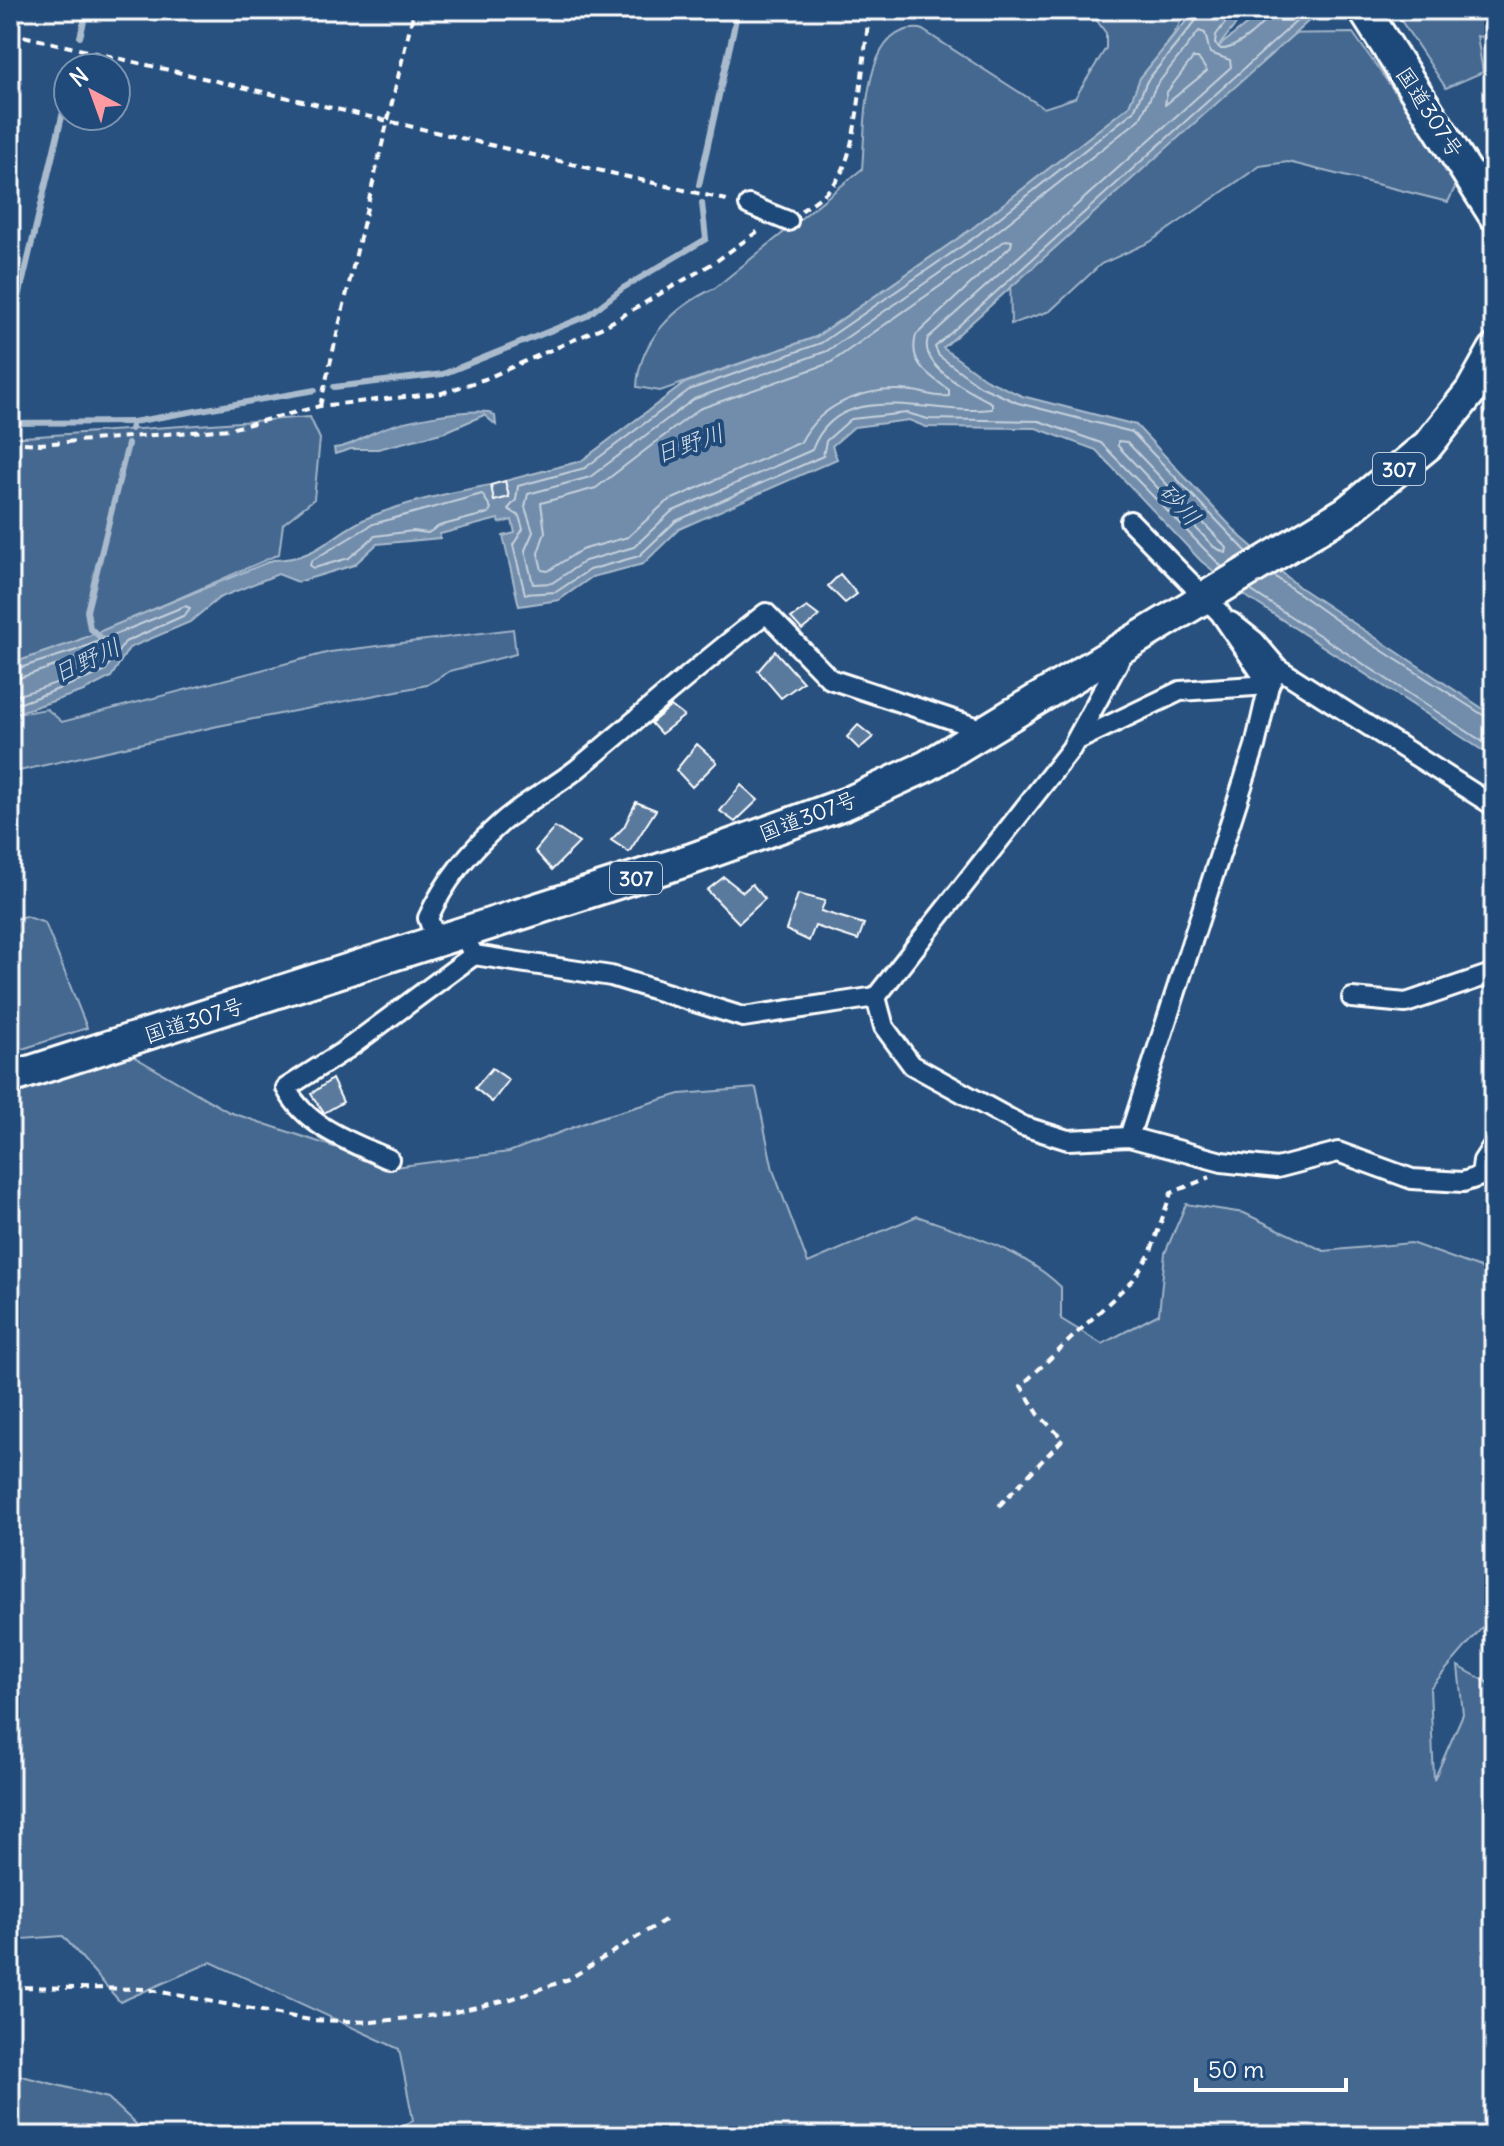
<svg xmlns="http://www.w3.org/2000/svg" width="1504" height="2146" font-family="Delius,'Klee One',sans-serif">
  <rect width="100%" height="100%" fill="#28517f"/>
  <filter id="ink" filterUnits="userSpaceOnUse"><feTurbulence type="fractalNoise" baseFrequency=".0125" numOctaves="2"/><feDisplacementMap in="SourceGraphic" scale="16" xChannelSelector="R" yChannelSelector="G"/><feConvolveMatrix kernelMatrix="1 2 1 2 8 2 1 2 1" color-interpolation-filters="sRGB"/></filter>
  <g filter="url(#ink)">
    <g fill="#446890" stroke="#a2b4c8" stroke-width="2">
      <path d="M 1089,10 L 1186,10 C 1173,44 1144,69 1129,106 L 970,230 L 816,337 L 660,391 L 637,387 C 639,340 675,306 715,288 L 862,169 C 866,127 861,23 921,29 L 1044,108 L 1075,98 L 1106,48 L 1106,33 Z"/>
      <polygon points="1394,10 1494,10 1494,40 1477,36 1483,72 1446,88"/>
      <polygon points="1353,33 1458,181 1448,202 1288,162 1260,166 1150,242 1101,264 1050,311 1011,324 1010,272 1261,34"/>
      <polygon points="310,417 320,439 314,499 283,524 279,554 46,657 10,665 10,438"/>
      <polygon points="513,629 516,654 450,671 427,685 218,726 10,773 10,715 47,709 62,722 330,652"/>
      <polygon points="25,916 45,923 87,1028 10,1053 10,921"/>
      <path d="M 126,1052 L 229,1112 L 394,1167 L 509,1152 L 595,1119 L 680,1094 L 756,1088 L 773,1170 L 808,1263 L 917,1216 C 967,1234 1022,1249 1061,1287 L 1061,1319 L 1102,1344 L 1159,1314 L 1165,1253 L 1186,1204 L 1244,1213 L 1324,1251 L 1411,1243 L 1494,1273 L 1494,1614 L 1430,1688 L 1434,1780 L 1463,1714 L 1458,1666 L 1494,1686 L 1494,2136 L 390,2136 L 413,2120 L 399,2049 L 211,1962 L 120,2002 L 63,1936 L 10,1940 L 10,1093 Z"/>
      <polygon points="10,2073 108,2098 149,2136 10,2136"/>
    </g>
    <g fill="#718dab" stroke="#aabbcd" stroke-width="2">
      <path d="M 1195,10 L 1247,10 L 1218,47 L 1265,10 L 1321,10 L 943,348 L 985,379 L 1022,396 L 1136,425 L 1241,537 L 1299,587 L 1494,716 L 1494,758 L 1241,593 L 1201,561 L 1096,450 L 1036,428 L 926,427 L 909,420 L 854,427 L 832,446 L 837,459 L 679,529 L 643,564 L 592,577 L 559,600 L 519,606 L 503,536 L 515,533 L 512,520 L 500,523 L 498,519 L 440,534 L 440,538 L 377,544 L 354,565 L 298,582 L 278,574 L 219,598 L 190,622 L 129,648 L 111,677 L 84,691 L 10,715 L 10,664 L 74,642 L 273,560 C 322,559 331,532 372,516 C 410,501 451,492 491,485 L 495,500 L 509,497 L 505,481 L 581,461 L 685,383 L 816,337 L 970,230 L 1129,106 L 1140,78 Z"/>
      <path d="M 489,412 L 495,416 L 496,425 L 484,415 L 445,432 L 378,449 L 351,449 L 335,454 L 334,448 C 349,447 361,438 375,432 C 400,420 462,409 489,412 Z"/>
    </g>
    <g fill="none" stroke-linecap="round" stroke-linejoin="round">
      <g stroke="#c6d1dd" stroke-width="2">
        <polyline points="1200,10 1198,18 1147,81 1134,111 975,237 821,343 689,390 585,468 518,486 516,500 508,509 519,516 523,529 513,545 525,594 556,592 589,570 639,556 676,521 823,456 826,441 851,419 907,413 928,419 1039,421 1101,443 1222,567"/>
        <path d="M 1235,10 L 1216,35 L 1215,44 L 1221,49 C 1235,50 1268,24 1269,10"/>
        <path d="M 1199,31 L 1205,33 L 1210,53 L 1230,60 L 1231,67 L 928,338 C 918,367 971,392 992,403 L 992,409 C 933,417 840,375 812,450 L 671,512 L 634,547 L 585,561 L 552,583 L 533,584 L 525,550 L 533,532 L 525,507 L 528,494 L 590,477 L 694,399 L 827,351 L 980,245 L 1140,119 L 1156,86 Z"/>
        <polygon points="1193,58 1198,58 1207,71 1165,105 1167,92"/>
        <path d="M 1006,240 L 1012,241 L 1011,246 L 916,335 C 908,364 929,375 949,390 L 949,396 C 935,398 925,392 912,391 C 868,386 821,402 801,442 L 666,502 L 628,537 L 581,550 L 548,571 L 542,570 L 538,553 L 545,532 L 541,503 L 596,488 L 699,409 L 830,363 Z"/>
        <polygon points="1118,441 1127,442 1227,548 1226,553 1214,547 1118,446"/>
        <polygon points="482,494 491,508 489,513 439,526 428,533 413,531 375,536 349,558 314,568 310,566 311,561 373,524"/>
        <polyline points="1247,552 1132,432 1018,403 980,386 939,356 935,347 1309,10"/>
        <polyline points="1274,576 1353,632 1494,722"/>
        <polyline points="1250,590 1494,749"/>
        <polyline points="10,671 77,650 185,606 190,608 185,615 125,642 104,672 10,707"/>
        <path d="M 10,681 L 97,652 L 102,655 C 96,673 30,692 10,697"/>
      </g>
      <g stroke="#aabbcd" stroke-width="6">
        <polyline points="80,37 87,10"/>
        <polyline points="73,68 75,60"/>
        <polyline points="699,185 738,10"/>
        <polyline points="10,335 68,91"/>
        <polyline points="334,387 443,374 587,316 623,288 706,239 702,203"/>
        <polyline points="10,423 133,422"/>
        <polyline points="131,429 133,422 315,390"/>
        <polyline points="101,638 90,628 87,611 128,444"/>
      </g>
    </g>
    <g fill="#5a7a9d" stroke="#fff" stroke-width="2">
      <polygon points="505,481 509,497 494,501 491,485"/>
      <polygon points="840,574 857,594 845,603 828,586"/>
      <polygon points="807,607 819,616 802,630 791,618"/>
      <polygon points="775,651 803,682 781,698 758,671"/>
      <polygon points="671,706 684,716 661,734 651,723"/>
      <polygon points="858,725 873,737 859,749 847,737"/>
      <polygon points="697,744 717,762 692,787 676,770"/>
      <polygon points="741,785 758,800 735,822 720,811"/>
      <polygon points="636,802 656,810 629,852 611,840 624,827"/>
      <polygon points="555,827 579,843 552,870 535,851"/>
      <polygon points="724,877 743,892 752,884 765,899 739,923 707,890"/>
      <polygon points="798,894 825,901 821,911 864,924 858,940 815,926 809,941 786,930"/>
      <polygon points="492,1068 509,1080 492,1102 475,1088"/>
      <polygon points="332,1079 343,1102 324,1113 311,1094"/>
    </g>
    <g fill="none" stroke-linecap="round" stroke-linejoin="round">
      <g stroke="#fff" stroke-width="24">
        <g id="minor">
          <polyline points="749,205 788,221"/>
          <polyline points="1130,521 1220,613 1269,685"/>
          <polyline points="1231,622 1255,641 1278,668"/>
          <polyline points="1076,741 1180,691 1269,685"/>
          <polyline points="463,935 474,955 611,976 743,1017 876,997 1071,749 1126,648"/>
          <path d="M 437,943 L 428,918 C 444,882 472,848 502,822 C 525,802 553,788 577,769 C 640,717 701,663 766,613 L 830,679 L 987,731"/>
          <polyline points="876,997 884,1027 912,1065 1023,1126 1068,1140 1129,1137 1222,1162 1277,1168 1338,1152 1412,1179 1463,1182 1481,1176 1483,1161 1494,1144"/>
          <polyline points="1352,998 1406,1003 1494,973"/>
          <polyline points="1129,1137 1255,746 1269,685 1278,668 1494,806"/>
          <path d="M 389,1159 C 351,1142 306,1127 286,1088 L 347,1049 L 474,955"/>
        </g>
      </g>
      <g stroke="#fff" stroke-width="36">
        <g id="trunk">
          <polyline points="1364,10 1494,215"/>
          <polyline points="10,1078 689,860 847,803 927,766 1346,512 1428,445 1471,391 1494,350"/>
        </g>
      </g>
      <g stroke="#fff" stroke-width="4" stroke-dasharray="8 6" stroke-linecap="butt">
        <polyline points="10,33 731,201"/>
        <path d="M 801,211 C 815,201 830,192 839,177 C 859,145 863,52 870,10"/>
        <polyline points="320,406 414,10"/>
        <polyline points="10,442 40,444 230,429 320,406 442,393 485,379 603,327 715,262 761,229"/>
        <polyline points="999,1506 1063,1439 1039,1415 1021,1386 1133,1280 1150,1254 1171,1193 1210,1177"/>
        <polyline points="10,1987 145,1989 310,2020 372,2022 446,2014 511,1999 569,1979 665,1920"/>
      </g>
      <use href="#minor" stroke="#1f4a7a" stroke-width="18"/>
      <use href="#trunk" stroke="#1f4a7a" stroke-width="30"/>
    </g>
  </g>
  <g text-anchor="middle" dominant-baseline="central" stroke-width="8" stroke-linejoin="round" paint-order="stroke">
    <g fill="#1f4a7a" stroke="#bcc9d7" stroke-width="2">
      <rect x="1373" y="453" width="52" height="32" rx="6"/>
      <rect x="610" y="862" width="52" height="32" rx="6"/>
    </g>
    <g font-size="20" font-weight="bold" fill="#fff">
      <text x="1399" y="469">307</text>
      <text x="636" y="878">307</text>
    </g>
    <g font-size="22" fill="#fff" stroke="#1f4a7a">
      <text transform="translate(1430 112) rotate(57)">国道307号</text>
      <text transform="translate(808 816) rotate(-21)">国道307号</text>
      <text transform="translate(194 1020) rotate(-18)">国道307号</text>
    </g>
    <g font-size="24" font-style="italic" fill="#d4dde6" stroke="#1f4a7a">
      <text transform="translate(689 443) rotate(-19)">日野川</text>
      <text transform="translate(1180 504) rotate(47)">砂川</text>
      <text transform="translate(86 660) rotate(-25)">日野川</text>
    </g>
  </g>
  <rect width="1504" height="2146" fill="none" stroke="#1f4a7a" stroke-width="40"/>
  <rect x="20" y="20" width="1464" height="2106" fill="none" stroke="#fff" stroke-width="3" filter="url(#ink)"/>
  <g transform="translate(92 92) rotate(319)"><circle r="38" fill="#1f4a7a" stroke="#7992af" stroke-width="2"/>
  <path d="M0-6L14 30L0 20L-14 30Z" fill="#ff9aa2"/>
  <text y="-12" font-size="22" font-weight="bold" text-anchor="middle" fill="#ffffff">N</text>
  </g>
  <path d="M1196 2078v12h150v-12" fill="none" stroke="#ffffff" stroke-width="4"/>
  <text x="1208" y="2078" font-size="24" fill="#ffffff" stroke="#1f4a7a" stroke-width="6" paint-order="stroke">50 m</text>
</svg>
